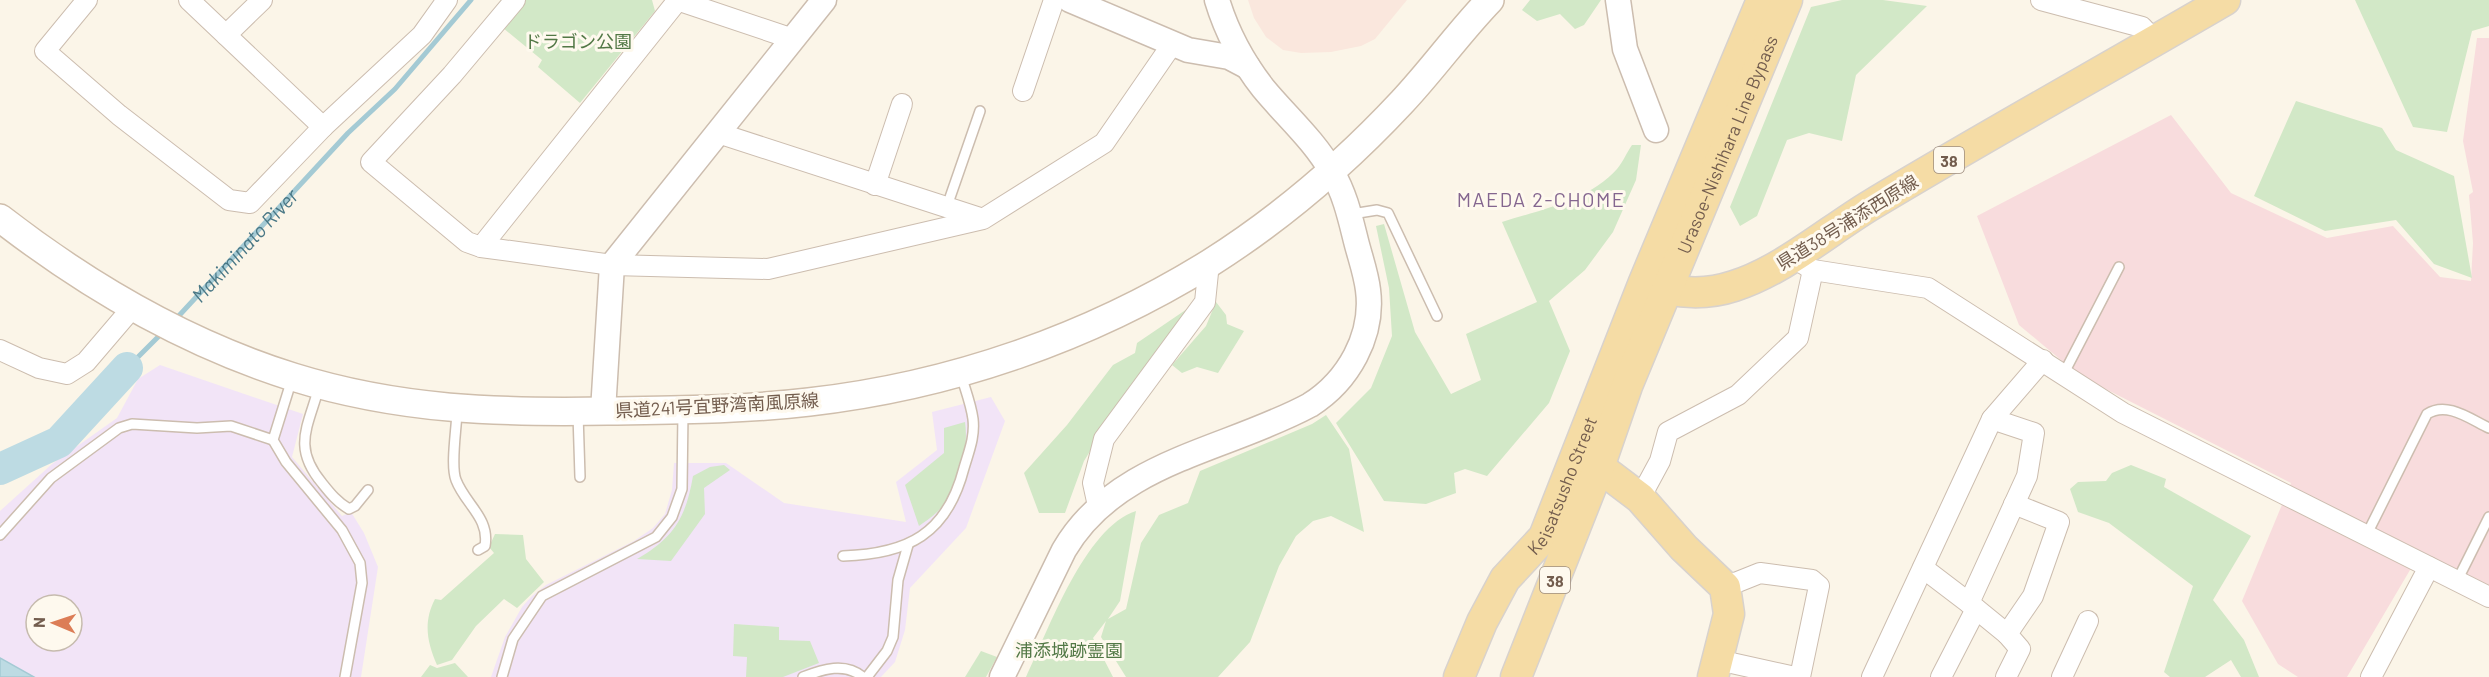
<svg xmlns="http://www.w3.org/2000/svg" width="2489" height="677" font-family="Barlow,'Noto Sans JP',sans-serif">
  <rect width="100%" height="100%" fill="#fbf5e8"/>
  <polygon fill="#fae7dd" points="1248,0 1407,0 1375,39 1361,46 1331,52 1301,53 1283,50 1266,37 1254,18"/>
  <g fill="#f2e4f7" fill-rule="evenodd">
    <path d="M 160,365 L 303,414 L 292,457 L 342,516 L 351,512 L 364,533 L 378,567 L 361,677 L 0,677 L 0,511 L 52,464 L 117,418 L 138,379 ZM 36,605 L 72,605 L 72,641 L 36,641 Z"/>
    <polygon points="991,397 1005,421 966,528 910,588 905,630 895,662 881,677 491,677 505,637 522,607 532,596 546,585 634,541 653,528 665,514 672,490 674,463 726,463 784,503 906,522 896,482 937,450 932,412"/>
  </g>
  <polygon fill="#f8dcdd" points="2477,38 2489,38 2489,590 2420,553 2347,677 2298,677 2278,664 2242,601 2291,483 2080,376 2019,325 1977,216 2171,115 2231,193 2327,238 2393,226 2440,277 2471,281 2473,243 2469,195 2473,192 2463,141"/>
  <g fill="#d2e8c7">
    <polygon points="524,0 652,0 655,11 580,103 538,67 542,60 503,28"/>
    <polygon points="1530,0 1601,0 1584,25 1575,29 1560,14 1537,21 1522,10"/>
    <polygon points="1842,0 1883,0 1927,6 1856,75 1842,141 1809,133 1787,140 1757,216 1740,226 1730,207 1811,7"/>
    <polygon points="2355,0 2489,0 2489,26 2472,31 2447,132 2413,127"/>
    <polygon points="2296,101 2382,128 2396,150 2454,176 2472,278 2434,264 2396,220 2325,231 2254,196"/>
    <path d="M 1632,145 L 1641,145 L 1636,180 L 1613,232 L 1585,270 L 1549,301 L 1570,351 L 1549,403 L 1487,476 L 1465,469 L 1454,473 L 1456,493 L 1426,504 L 1384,501 L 1336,423 L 1371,388 L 1392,336 L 1389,288 L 1376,226 L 1384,224 L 1415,332 L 1451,394 L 1481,380 L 1466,334 L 1537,302 L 1502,222 C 1540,210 1590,200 1617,169 C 1623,162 1627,152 1632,145 Z"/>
    <polygon points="1216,302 1226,315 1227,324 1244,331 1218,373 1197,367 1182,373 1172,365 1206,326"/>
    <polygon points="1187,309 1191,311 1127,391 1084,461 1065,513 1039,513 1024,473 1067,425 1113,365 1135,353 1137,343"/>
    <path d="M 1326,415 L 1349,449 L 1364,532 L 1331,516 L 1313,521 L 1296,536 L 1279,566 L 1250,642 L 1218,677 L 1126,677 L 1101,637 L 1106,621 L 1093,638 L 1113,677 L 1026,677 C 1048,631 1085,527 1136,511 L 1120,601 L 1108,619 L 1126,609 L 1141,543 L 1159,515 L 1188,503 L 1200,471 L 1312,424 Z"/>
    <path d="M 965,422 C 969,448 960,488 941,508 C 935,515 926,521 919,526 L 905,485 L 944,453 L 944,428 Z"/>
    <path d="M 724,465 L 730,470 L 704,488 L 705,514 L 671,561 L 637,559 C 674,538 686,517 693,476 L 710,467 Z"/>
    <polygon points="2131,465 2166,479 2164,487 2251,536 2213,600 2244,640 2259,677 2241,677 2231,660 2205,677 2170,677 2164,672 2193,586 2109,523 2078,512 2070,489 2078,482 2106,481 2112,473"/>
    <path d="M 495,534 L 523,535 L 526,559 L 544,582 L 517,608 L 504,599 L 476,626 L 452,660 L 437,665 C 427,642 423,622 435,599 L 441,600 L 494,553 L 489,547 Z"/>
    <polygon points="734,624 779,627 779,640 810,641 819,663 783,677 746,677 747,657 733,656"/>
    <polygon points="981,651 997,657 986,677 965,677"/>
    <polygon points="455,663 468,677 421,677 430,665 437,668"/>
  </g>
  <polygon fill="#bddbe3" stroke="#a4cad4" stroke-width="1.5" points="0,658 34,677 0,677"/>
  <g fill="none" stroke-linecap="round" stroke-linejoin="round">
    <g stroke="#a4cad4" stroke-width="5">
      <path id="s1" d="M 175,320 L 348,133 L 395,89 L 471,0"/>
      <polyline points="127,368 164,331"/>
    </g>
    <polyline stroke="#bddbe3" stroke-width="32" points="0,469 59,442 127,368"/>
    <g stroke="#ccbdaf" stroke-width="12">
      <g id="service">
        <polyline points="946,209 980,111"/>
        <polyline points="1352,214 1377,210 1388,213 1437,316"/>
        <polyline points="2063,375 2119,267"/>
        <polyline points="292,379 273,440 286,462 342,530 360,563 362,583 345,677"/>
        <path d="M 319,387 C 308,427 292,447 322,483 C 330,493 337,502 349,509 L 355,506 L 368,490"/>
        <path d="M 457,410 C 457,427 450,465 456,480 C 465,504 490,518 485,546 L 478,550"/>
        <polyline points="578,414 580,477"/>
        <polyline points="0,535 51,478 119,428 132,424 197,428 231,426 273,440"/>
        <path d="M 2366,536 L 2427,414 C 2447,401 2470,419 2489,428"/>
        <path d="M 843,556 C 908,554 947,534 964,468 C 969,451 975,437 973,419 C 971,404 965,389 961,375"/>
        <polyline points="2457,581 2489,517"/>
        <polyline points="502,677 513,639 542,596 656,537 672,517 682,489 683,412"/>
        <path d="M 803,677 C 823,669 845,662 863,677"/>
        <polyline points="867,677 887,651 893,637 898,580 908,545"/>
      </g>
    </g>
    <g stroke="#ccbdaf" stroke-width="22">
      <g id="minor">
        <polyline points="87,0 45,51 119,115 229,200 250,203 323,127 422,35 447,0"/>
        <polyline points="189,0 323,127"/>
        <polyline points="515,0 452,75 371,162 467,242 481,247 612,265 768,269 983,219 1104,143 1173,43"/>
        <polyline points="677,0 793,39"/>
        <polyline points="2041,0 2142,27 2155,41"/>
        <polyline points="226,35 262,0"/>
        <polyline points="1023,91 1054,0"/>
        <polyline points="718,133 980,218"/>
        <polyline points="875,185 902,104"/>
        <polyline points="481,247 678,0"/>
        <polyline points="1791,256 1813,270 1928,288 2123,413 2489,597"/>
        <polyline points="0,350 39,368 67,374 86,362 133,307"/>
        <polyline points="1992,419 2034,433 2027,476 1969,603 2007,634"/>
        <polyline points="1640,498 1660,461 1668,432 1738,395 1798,338 1813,270"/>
        <polyline points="1098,506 1093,483 1104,439 1205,302 1209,263"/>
        <polyline points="1923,568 1969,603"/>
        <polyline points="1725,587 1760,573 1812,580 1819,586 1800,677"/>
        <polyline points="1718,660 1795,677"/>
        <polyline points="1872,677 1992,419 2043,360"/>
        <polyline points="1941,677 1976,609"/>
        <polyline points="2006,677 2020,649 2007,634 2033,596 2059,522 2014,504"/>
        <polyline points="2062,677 2088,621"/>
        <polyline points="2371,677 2429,567"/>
      </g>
    </g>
    <g stroke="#ccbdaf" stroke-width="27">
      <g id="tertiary">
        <polyline points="1070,0 1188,50 1229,57 1248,67"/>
        <polyline points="1618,0 1625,49 1656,130"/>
        <polyline points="603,411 612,265 824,0"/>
        <path d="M 1002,677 L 1064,550 C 1116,461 1225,451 1310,405 C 1348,381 1374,336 1368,290 C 1366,273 1360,257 1356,241 C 1350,217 1345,194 1332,172 C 1314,140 1286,116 1263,88 C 1242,61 1227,33 1217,0"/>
      </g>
    </g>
    <g stroke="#cfbeac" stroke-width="30">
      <path id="secondary" d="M 0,218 C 89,287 185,343 293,377 C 399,410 499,413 608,411 C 675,410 742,410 809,402 C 951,386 1089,338 1210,263 C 1281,218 1345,163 1402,102 C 1433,69 1459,32 1490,0"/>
    </g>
    <g stroke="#d8d2cd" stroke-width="33">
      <g id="primary">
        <path d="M 1650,284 C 1677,294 1707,295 1734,286 C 1782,271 1828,231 1871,205 C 1987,135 2107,69 2225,0"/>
        <polyline points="1599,467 1640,498 1684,548 1725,587 1729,614 1713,677"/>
        <path id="s2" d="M 1459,677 L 1482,622 L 1505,579 L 1544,537 L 1644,282 L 1762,0"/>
        <path id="s3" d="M 1516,677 L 1599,467 L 1627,386 L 1787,0"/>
      </g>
    </g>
    <use href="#service" stroke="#fff" stroke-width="9"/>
    <use href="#minor" stroke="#fff" stroke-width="20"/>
    <use href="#tertiary" stroke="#fff" stroke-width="24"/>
    <use href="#secondary" stroke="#fff" stroke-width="27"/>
    <use href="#primary" stroke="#f5dca5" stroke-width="30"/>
  </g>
  <g text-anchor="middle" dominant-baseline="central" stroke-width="6" stroke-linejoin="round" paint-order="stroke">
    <g fill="#fef9ee" stroke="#9d8c7e" stroke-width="1.5">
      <rect x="1934" y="147" width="30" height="26" rx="4.5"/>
      <rect x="1540" y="567" width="30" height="26" rx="4.5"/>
    </g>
    <g font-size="16" font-weight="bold" fill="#735d4e">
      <text x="1949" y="160">38</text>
      <text x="1555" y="580">38</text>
    </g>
    <g font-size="18" fill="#527846" stroke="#fef9ee">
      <text x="578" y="41">ドラゴン公園</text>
      <text x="1069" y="650">浦添城跡霊園</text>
    </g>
    <g font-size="18" fill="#735d4e" stroke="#fef9ee">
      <text stroke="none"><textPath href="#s3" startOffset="573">Urasoe-Nishihara Line Bypass</textPath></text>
      <text transform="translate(1847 222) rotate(-32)">県道38号浦添西原線</text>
      <text transform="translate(717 405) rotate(-3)">県道241号宜野湾南風原線</text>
      <text stroke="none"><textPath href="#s2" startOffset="220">Keisatsusho Street</textPath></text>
    </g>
    <g font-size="20" letter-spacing="1.5" fill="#84668f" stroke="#fef9ee">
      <text x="1541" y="199">MAEDA 2-CHOME</text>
    </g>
    <g font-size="20" font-style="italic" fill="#497785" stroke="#fef9ee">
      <text stroke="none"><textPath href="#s1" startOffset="102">Makiminato River</textPath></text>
    </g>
  </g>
  <g transform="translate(54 623) rotate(272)"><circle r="28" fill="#fef9ee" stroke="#c6bbae" stroke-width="1.5"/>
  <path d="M0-4.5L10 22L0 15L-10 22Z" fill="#dc7d56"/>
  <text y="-9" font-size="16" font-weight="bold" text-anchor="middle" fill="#735d4e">N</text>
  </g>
</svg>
